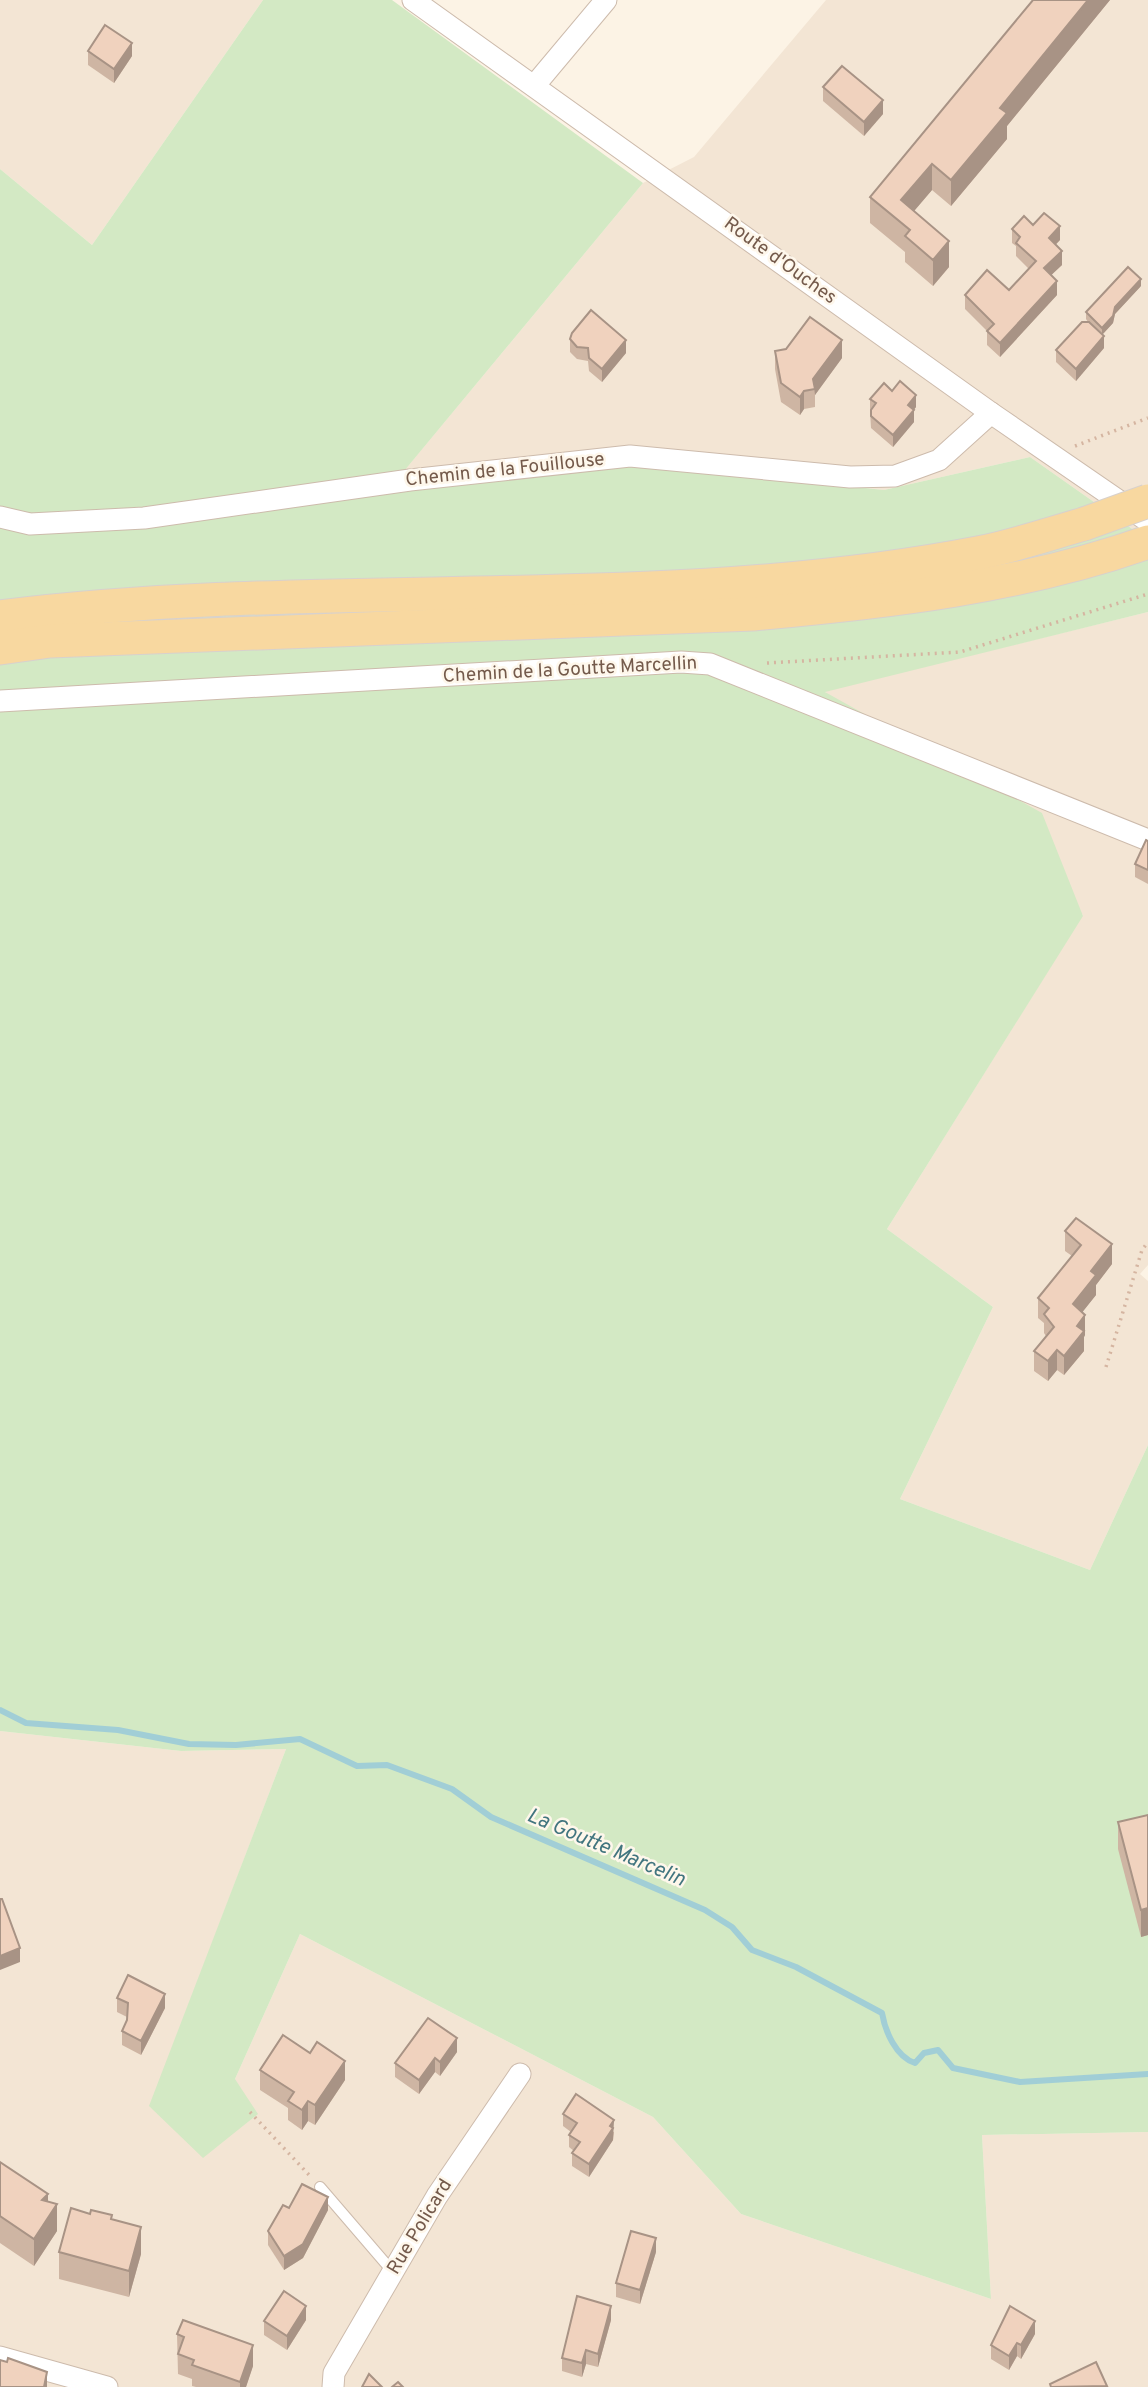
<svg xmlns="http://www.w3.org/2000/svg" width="1148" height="2387" font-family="Overpass,sans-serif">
  <rect width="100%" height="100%" fill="#fcf3e5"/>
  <g fill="#f3e5d4">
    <polygon points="0,0 263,0 92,245 0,169"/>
    <polygon points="826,0 1148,0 1148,540 1030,457 884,490 627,463 389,489 643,183 694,157"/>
    <polygon points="1148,612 1148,1265 1140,1274 1148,1281 1148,1445 1090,1570 900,1499 993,1307 887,1229 1083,915 824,691"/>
    <polygon points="0,1731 181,1751 286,1749 150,2106 235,2079 300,1934 653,2117 741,2214 991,2299 982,2135 1148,2132 1148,2387 0,2387"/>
  </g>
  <polygon fill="#d3e9c4" points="263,0 392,0 643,183 390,488 627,463 884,490 1030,457 1148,540 1148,612 825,692 1042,813 1083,916 887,1229 993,1307 900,1499 1090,1570 1148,1445 1148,2132 982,2135 991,2299 741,2214 653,2117 300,1934 235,2079 258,2114 203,2158 149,2106 286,1749 181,1751 0,1731 0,169 92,245"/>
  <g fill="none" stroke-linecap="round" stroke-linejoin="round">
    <path stroke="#a1ced6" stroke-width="6" d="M 0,1710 L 26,1723 L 118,1730 L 189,1744 L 236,1745 L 300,1739 L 357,1766 L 387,1765 L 452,1789 L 491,1817 L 705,1910 L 732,1927 L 752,1950 L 796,1967 L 882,2013 C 885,2031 896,2057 915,2063 L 924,2053 L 938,2050 L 953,2068 L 1020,2082 L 1148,2074"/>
    <g stroke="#cdbbac" stroke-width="12">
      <polyline id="lane" points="320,2187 393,2272"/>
    </g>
    <g stroke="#cdbbac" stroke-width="23">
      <g id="street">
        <polyline points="413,0 991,413 1148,521"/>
        <polyline points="534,86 606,0"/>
        <polyline points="0,517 30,524 144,518 410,480 630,456 850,477 895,476 939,460 991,413"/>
        <polyline points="0,701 681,662 710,664 1148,840"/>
        <polyline points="0,2357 107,2387"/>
        <polyline points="333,2387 334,2373 437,2196 520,2074"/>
      </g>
    </g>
    <g stroke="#d8d1cd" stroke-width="35">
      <g id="primary">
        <path d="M 0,617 C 325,576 655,615 978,553 C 1014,546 1049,534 1084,524"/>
        <path d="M 0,648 L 50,641 L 753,614 C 885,602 1022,587 1148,542"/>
      </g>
    </g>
    <g stroke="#d5b5a1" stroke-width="3.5" stroke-dasharray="2 5" stroke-linecap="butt">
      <polyline points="1075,446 1148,418"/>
      <polyline points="767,663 960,652 1148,594"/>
      <polyline points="1106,1367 1142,1250 1148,1242"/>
      <polyline points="250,2112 311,2177"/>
    </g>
    <use href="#lane" stroke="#fff" stroke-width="10"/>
    <use href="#street" stroke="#fff" stroke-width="21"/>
    <use href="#primary" stroke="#f8d8a0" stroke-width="33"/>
    <g stroke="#d8d1cd" stroke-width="35" stroke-linecap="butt">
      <polyline id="primary-bridge" points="1084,524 1148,501"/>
    </g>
    <use href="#primary-bridge" stroke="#f8d8a0" stroke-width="33"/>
  </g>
  <g fill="#ceb5a3">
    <polygon points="1033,0 1110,0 1007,126 1007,139 951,206 932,190 914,211 949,267 933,286 905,262 905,252 870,223 870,197"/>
    <polygon points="88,51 132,56 114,83 88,65"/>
    <polygon points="823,87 883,114 864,136 823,101"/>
    <polygon points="1033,225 1060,240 1055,244 1062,265 1051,275 1057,295 1000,357 987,345 987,331 965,309 965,295 1009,290 1029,269 1016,256 1016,246 1012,243 1012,229"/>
    <polygon points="1141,286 1115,314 1113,323 1102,335 1104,348 1076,381 1056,362 1056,350 1088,322 1086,319 1086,312"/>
    <polygon points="570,339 626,353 602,382 589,371 588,361 577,359 570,352"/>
    <polygon points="775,351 842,358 815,395 815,407 804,409 800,415 781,402 775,369"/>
    <polygon points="892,391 916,407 914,410 914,422 893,447 871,428 870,411 870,399"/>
    <polygon points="1148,841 1148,884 1135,877 1135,864"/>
    <polygon points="1065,1231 1112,1264 1096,1285 1096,1295 1082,1312 1085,1335 1084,1337 1084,1351 1064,1375 1057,1370 1048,1381 1034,1371 1034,1351 1046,1336 1044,1333 1044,1323 1038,1318 1038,1298 1072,1256 1065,1251"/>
    <polygon points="1148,1815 1148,1935 1141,1937 1118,1849 1118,1822"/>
    <polygon points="117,1998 165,2008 141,2055 122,2045 122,2031 127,2020 127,2017 117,2012"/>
    <polygon points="457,2052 440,2076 435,2072 419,2094 395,2077 395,2063"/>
    <polygon points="260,2070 345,2080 315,2125 308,2121 302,2130 288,2120 288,2108 260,2090"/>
    <polygon points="563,2114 614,2132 613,2140 589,2177 572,2166 572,2153 574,2151 569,2147 569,2135 571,2132 563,2126"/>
    <polygon points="0,2162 48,2202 57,2231 34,2266 0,2243"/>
    <polygon points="289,2208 328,2210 303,2258 284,2270 268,2245 268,2231"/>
    <polygon points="112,2220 141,2254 129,2297 59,2279 59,2252"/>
    <polygon points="656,2252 640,2304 616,2297 616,2283"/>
    <polygon points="306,2320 287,2350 264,2335 264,2321"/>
    <polygon points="611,2320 598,2367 586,2364 582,2377 562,2371 562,2358"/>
    <polygon points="177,2334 253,2366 246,2387 196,2387 192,2386 192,2379 178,2374"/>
    <polygon points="1035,2334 1021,2359 1017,2356 1009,2370 991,2359 991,2345"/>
  </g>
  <g fill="#a89385">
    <polygon points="1088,0 1110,0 1007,126 1007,139 951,206 951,180 1000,108"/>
    <polygon points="132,43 132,56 114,83 114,69"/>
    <polygon points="883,100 883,114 864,136 864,122"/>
    <polygon points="932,164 932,190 903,224 901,200"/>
    <polygon points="1060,226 1060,240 1049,252 1049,238"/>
    <polygon points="949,241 949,267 933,286 933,260"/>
    <polygon points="1062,251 1062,265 1044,282 1044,268"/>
    <polygon points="1141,279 1141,286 1115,314 1113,323 1102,335 1102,328 1115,307"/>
    <polygon points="1057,281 1057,295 1000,357 1000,343"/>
    <polygon points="1104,336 1104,348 1076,381 1076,369"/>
    <polygon points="626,340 626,353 602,382 602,369"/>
    <polygon points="842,340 842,358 815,395 813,379"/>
    <polygon points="804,391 804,409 800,415 800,397"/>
    <polygon points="916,395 916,407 908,417 908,405"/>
    <polygon points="914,410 914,422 893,447 893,435"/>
    <polygon points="1112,1244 1112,1264 1096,1285 1096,1295 1073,1324 1073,1304 1091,1271"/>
    <polygon points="1085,1315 1085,1335 1084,1337 1084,1351 1064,1375 1064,1356 1077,1326"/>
    <polygon points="1057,1350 1057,1370 1048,1381 1048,1361"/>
    <polygon points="1148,1908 1148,1935 1141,1937 1141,1910"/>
    <polygon points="20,1948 20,1962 0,1970 0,1956"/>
    <polygon points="165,1994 165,2008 141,2055 141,2041"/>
    <polygon points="457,2038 457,2052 440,2076 440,2062"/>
    <polygon points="435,2058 435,2072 419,2094 419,2080"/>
    <polygon points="345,2061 345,2080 315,2125 315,2105"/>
    <polygon points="308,2101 308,2121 302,2130 302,2110"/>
    <polygon points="614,2120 613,2140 589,2177 589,2164"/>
    <polygon points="48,2194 48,2217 57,2204 57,2231 34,2266 34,2239 42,2200"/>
    <polygon points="328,2197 328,2210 303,2258 284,2270 284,2256"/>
    <polygon points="141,2227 141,2254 129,2297 129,2271"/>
    <polygon points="656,2238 656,2252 640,2304 640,2290"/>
    <polygon points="306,2306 306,2320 287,2350 287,2336"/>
    <polygon points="611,2306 611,2320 598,2367 598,2354"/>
    <polygon points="1035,2321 1035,2334 1021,2359 1021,2345"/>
    <polygon points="1017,2343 1017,2356 1009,2370 1009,2356"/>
    <polygon points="253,2345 253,2366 246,2387 240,2387 240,2382"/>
    <polygon points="586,2350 586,2364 582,2377 582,2363"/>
    <polygon points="47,2372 47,2387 44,2387"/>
  </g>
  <g fill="#f0d2be" stroke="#a89385" stroke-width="2">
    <polygon points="1033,0 1088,0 1000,108 1007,113 951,180 932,164 901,200 949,241 933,260 905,236 910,230 870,197"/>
    <polygon points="105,25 132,43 114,69 88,51"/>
    <polygon points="842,66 883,100 864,122 823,87"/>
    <polygon points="1044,213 1060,226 1049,238 1062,251 1044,268 1057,281 1000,343 987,331 994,324 965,295 987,270 1009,290 1036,261 1016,243 1020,237 1012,229 1024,216 1033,225"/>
    <polygon points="1128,267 1141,279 1115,307 1113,316 1102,328 1086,312"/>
    <polygon points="591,310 626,340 602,369 589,358 588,348 577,347 570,339 572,333"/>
    <polygon points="810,317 842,340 813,379 815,389 804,391 800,397 781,383 775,351 786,349"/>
    <polygon points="1082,322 1089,322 1104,336 1076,369 1056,350"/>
    <polygon points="900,381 916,395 908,405 914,410 893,435 871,416 871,410 876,403 870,399 884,383 892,391"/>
    <polygon points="1146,840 1148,841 1148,870 1135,864"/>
    <polygon points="1076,1218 1112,1244 1091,1271 1096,1275 1073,1304 1085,1315 1077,1326 1084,1331 1064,1356 1057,1350 1048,1361 1034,1351 1054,1327 1044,1314 1049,1308 1038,1298 1081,1245 1065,1231"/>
    <polygon points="1148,1815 1148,1908 1141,1910 1118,1822"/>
    <polygon points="0,1899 2,1899 20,1948 0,1956"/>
    <polygon points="128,1975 165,1994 141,2041 122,2031 127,2020 128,2003 117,1998"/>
    <polygon points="428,2018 457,2038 440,2062 435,2058 419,2080 395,2063"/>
    <polygon points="283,2035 310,2053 317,2042 345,2061 315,2105 308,2101 302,2110 288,2101 294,2092 260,2070"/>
    <polygon points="576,2094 614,2120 610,2126 613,2128 589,2164 572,2153 580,2142 569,2135 577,2123 563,2114"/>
    <polygon points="0,2162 48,2194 42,2200 57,2204 34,2239 0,2216"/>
    <polygon points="302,2184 328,2197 303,2244 284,2256 268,2231 283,2205 289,2208"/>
    <polygon points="71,2208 90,2214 91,2210 112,2215 111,2219 141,2227 129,2271 59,2252"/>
    <polygon points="631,2231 656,2238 640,2290 616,2283"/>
    <polygon points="284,2291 306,2306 287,2336 264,2321"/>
    <polygon points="577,2296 611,2306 598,2354 586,2350 582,2363 562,2358"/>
    <polygon points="1010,2306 1035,2321 1021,2345 1017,2343 1009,2356 991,2345"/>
    <polygon points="183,2320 253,2345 240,2382 192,2365 194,2360 178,2354 184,2337 177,2334"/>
    <polygon points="8,2358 47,2372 44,2387 0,2387 0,2360 7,2362"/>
    <polygon points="1096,2362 1107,2386 1051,2387 1050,2384"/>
    <polygon points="369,2374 382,2387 362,2387"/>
    <polygon points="398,2382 403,2387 392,2387"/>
  </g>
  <g text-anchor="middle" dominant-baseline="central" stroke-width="5" stroke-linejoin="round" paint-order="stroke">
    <g font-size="19" fill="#745a4b" stroke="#fef7eb">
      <text transform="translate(780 261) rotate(36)">Route d'Ouches</text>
      <text transform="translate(505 470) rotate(-6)">Chemin de la Fouillouse</text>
      <text transform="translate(570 670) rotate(-3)">Chemin de la Goutte Marcellin</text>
      <text transform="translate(420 2227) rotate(-59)">Rue Policard</text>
    </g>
    <g font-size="21" font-style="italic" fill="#42757f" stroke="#fef7eb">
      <text transform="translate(606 1848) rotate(23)">La Goutte Marcelin</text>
    </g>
  </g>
</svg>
